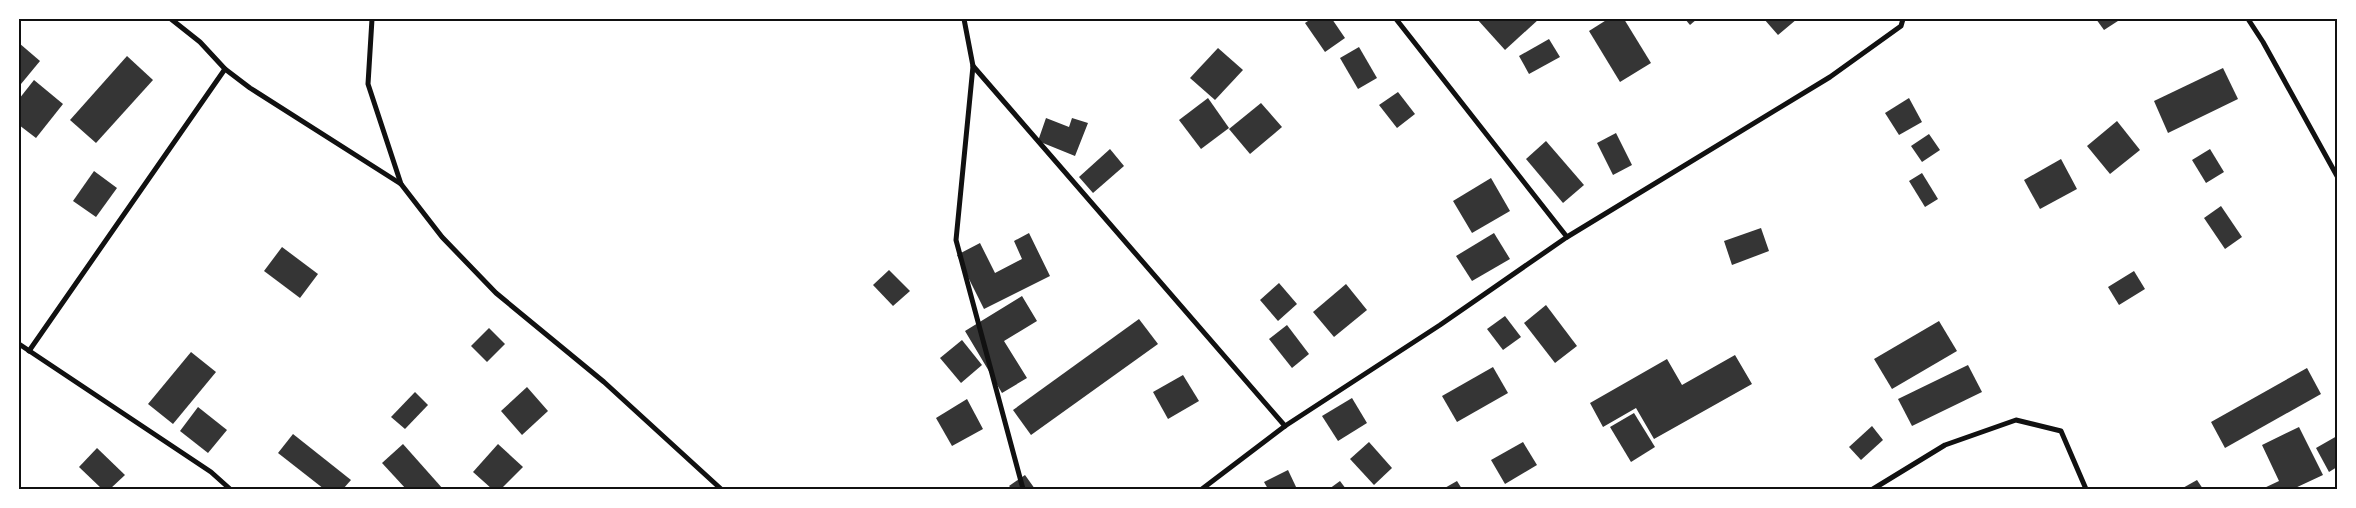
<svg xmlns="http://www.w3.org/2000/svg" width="2356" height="508" font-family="'Work Sans',sans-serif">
  <rect width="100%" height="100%" fill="#fff"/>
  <g fill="#353535">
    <polygon points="1311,19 1332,19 1345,38 1325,52 1305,23"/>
    <polygon points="1477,19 1539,19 1505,50"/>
    <polygon points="1608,19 1624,19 1651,63 1620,82 1589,31"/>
    <polygon points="1685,19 1697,19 1690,25"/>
    <polygon points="1764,19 1797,19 1778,35"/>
    <polygon points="2096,19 2121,19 2104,30"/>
    <polygon points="1549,39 1560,57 1529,74 1519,56"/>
    <polygon points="19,43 40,61 21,84 19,82"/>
    <polygon points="1359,47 1377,78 1358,89 1340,58"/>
    <polygon points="1218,48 1243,70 1215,100 1190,78"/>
    <polygon points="127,56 153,80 96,143 70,120"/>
    <polygon points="2223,68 2238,99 2168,133 2154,101"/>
    <polygon points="34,80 63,104 36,138 19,125 19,99"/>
    <polygon points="1398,92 1415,114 1397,128 1379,105"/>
    <polygon points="1208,98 1229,128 1201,149 1179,120"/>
    <polygon points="1909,98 1922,122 1899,135 1885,113"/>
    <polygon points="1261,103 1282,127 1250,154 1229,129"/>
    <polygon points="1046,118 1069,127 1072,118 1088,123 1075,156 1038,141"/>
    <polygon points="2117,121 2140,150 2110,174 2087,146"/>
    <polygon points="1616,133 1632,165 1613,175 1597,143"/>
    <polygon points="1929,134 1940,150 1922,162 1911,146"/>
    <polygon points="1546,141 1584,185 1563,203 1526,159"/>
    <polygon points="1110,149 1124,166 1093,193 1079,177"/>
    <polygon points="2210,149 2224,172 2206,183 2192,160"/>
    <polygon points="2061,159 2077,189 2040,209 2024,180"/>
    <polygon points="94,171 117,188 96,217 73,201"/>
    <polygon points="1922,173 1938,199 1925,207 1909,181"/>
    <polygon points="1491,178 1510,211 1472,233 1453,201"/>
    <polygon points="2221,206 2242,237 2225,249 2204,218"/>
    <polygon points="1761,228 1769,251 1732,265 1724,241"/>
    <polygon points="1029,233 1050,276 984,309 957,255 980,243 995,273 1022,259 1014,241"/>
    <polygon points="1494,233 1510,259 1472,281 1456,256"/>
    <polygon points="282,247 318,274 300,298 264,271"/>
    <polygon points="889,270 910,291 893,306 873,285"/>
    <polygon points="2134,271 2145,289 2119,305 2108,287"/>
    <polygon points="1279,283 1297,304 1278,321 1260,300"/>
    <polygon points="1346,284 1367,310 1334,337 1313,312"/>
    <polygon points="1022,296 1037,321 1004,341 1027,378 1002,393 965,331"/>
    <polygon points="1546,305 1577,346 1555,363 1524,323"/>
    <polygon points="1505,316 1521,337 1503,350 1487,329"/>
    <polygon points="1139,319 1158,344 1031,435 1013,410"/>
    <polygon points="1939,321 1957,351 1892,389 1874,359"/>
    <polygon points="1287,325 1309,354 1292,368 1269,339"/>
    <polygon points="489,328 505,344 487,362 471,346"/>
    <polygon points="962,340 982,365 961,383 940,358"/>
    <polygon points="191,352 216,372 173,424 148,404"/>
    <polygon points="1735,355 1752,384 1654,439 1636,408 1603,427 1590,403 1667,359 1682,385"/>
    <polygon points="1968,365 1982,392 1912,426 1898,399"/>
    <polygon points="1493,367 1508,393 1457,422 1442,396"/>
    <polygon points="2307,368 2321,394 2225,448 2211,422"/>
    <polygon points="1183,375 1199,401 1168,419 1153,392"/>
    <polygon points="527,387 548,411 522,435 501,411"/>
    <polygon points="415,392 428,405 405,429 391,417"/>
    <polygon points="1352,398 1367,423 1338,441 1322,416"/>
    <polygon points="967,399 983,429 952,446 936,418"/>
    <polygon points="198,407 227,430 208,453 180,431"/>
    <polygon points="1634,413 1655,447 1631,462 1610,427"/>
    <polygon points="1872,426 1883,440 1861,460 1849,447"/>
    <polygon points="2299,427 2323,475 2293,489 2262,489 2279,481 2262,445"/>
    <polygon points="293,434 351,480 343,489 324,489 278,453"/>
    <polygon points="2337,436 2337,467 2329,472 2316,448"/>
    <polygon points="1369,442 1392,468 1374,485 1350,459"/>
    <polygon points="1523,442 1537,465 1505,484 1491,460"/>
    <polygon points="403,444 443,489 406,489 382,463"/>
    <polygon points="498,444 523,467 501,489 492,489 473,472"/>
    <polygon points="97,448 125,475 110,489 102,489 79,467"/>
    <polygon points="1288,470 1297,489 1268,489 1264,482"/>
    <polygon points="1025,475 1035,489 1012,489 1009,486"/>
    <polygon points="2197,480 2203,489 2181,489"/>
    <polygon points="1340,481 1346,489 1329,489"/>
    <polygon points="1457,481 1462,489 1443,489"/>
  </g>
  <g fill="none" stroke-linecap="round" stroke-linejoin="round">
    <g stroke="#111" stroke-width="5">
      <polyline points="171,19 200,42 225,69 250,88 401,184"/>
      <polyline points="372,19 368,84 401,184 442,237 496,293 604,382 721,489"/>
      <polyline points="964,19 973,66 956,240 1023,489"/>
      <polyline points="1396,19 1567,237"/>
      <polyline points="2248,19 2263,42 2337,176"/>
      <polyline points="973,66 1285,426"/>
      <polyline points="19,344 211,472 230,489"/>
      <polyline points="29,351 225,69"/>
      <polyline points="1202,489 1285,426 1440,325 1567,237 1830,77 1901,26 1903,19"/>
      <polyline points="1873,489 1945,445 2016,420 2061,431 2086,489"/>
    </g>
  </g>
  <rect width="2356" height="508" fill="none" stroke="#ffffff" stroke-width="40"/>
  <rect x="20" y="20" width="2316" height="468" fill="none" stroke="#111" stroke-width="2"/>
</svg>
